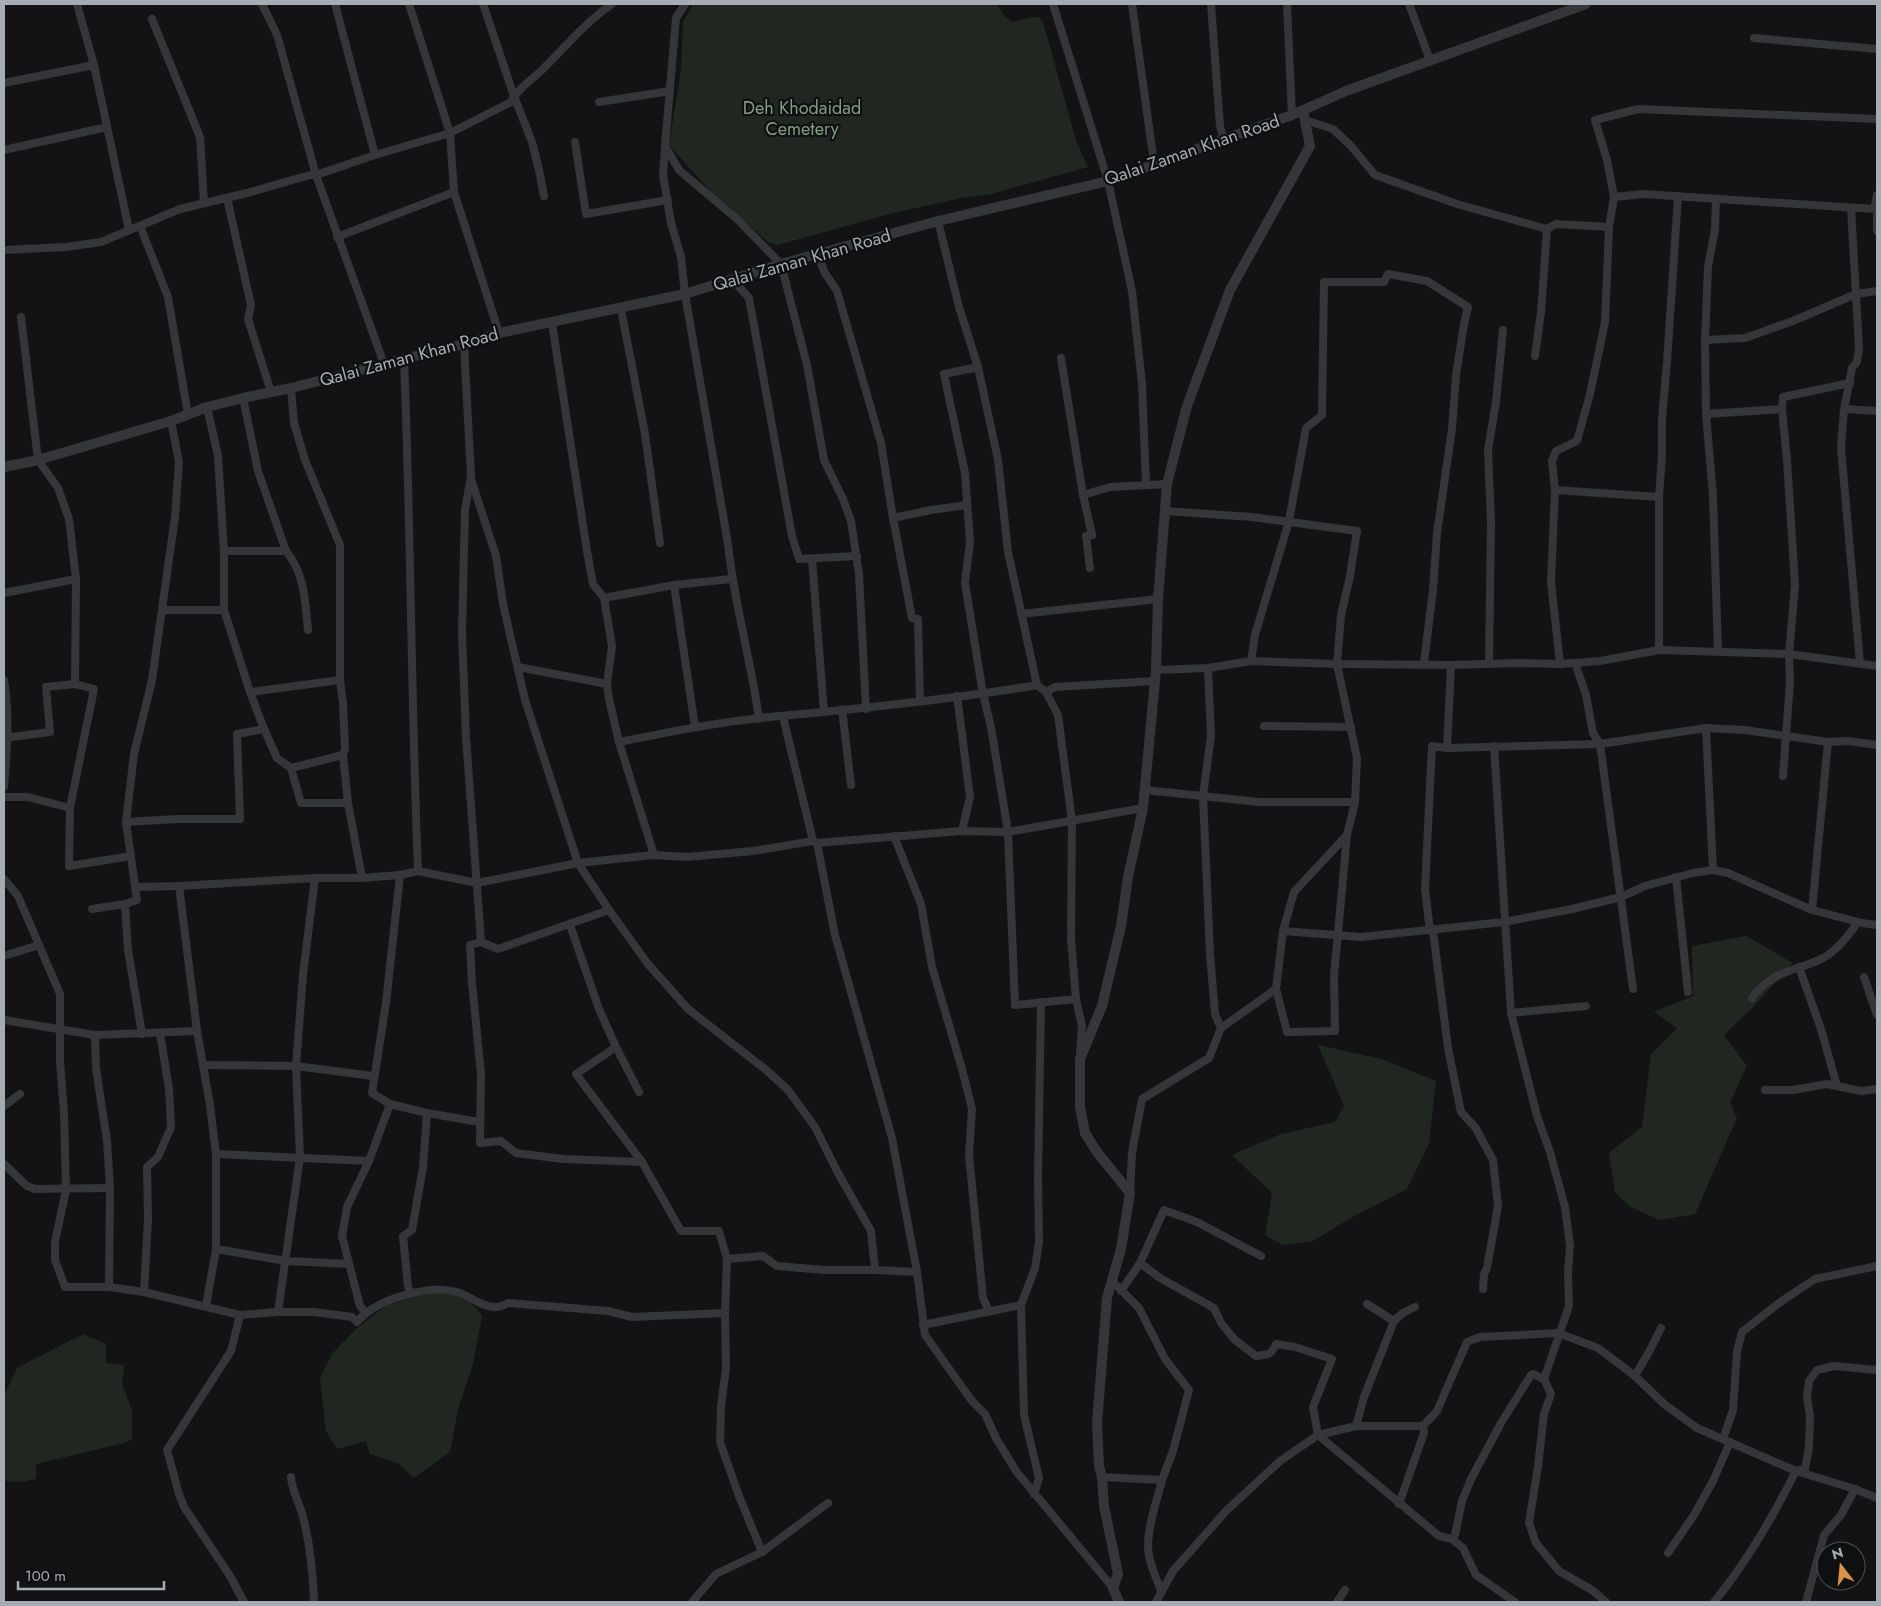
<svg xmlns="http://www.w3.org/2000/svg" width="1881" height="1606" font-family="Jost,sans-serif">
  <rect width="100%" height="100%" fill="#131315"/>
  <g fill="#202720">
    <polygon points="693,4 997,4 1004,16 1013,22 1032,17 1039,17 1043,22 1076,140 1088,167 991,194 962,198 893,213 778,245 768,242 712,193 669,145 681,70 683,22"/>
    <polygon points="1746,936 1793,963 1753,1007 1724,1035 1747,1066 1730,1102 1737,1118 1695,1214 1659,1220 1629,1206 1615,1192 1609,1153 1642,1127 1651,1054 1677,1028 1654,1012 1693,996 1692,946"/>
    <polygon points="1318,1045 1382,1059 1436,1081 1429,1144 1407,1189 1356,1215 1313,1241 1283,1245 1265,1235 1272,1193 1232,1155 1281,1134 1335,1122 1344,1106"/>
    <path d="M 429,1292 C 453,1295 467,1293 482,1316 L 473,1364 L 458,1409 L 450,1452 L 414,1478 L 398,1463 L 370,1454 L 366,1441 L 337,1449 L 326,1431 L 320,1377 L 333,1353 L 357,1328 L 386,1306 Z"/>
    <path d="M 83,1334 L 106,1344 L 106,1363 L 124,1365 L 122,1385 L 132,1410 L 132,1439 L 124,1443 L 36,1464 L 36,1479 C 25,1481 14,1484 4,1480 L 4,1396 L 17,1368 Z"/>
  </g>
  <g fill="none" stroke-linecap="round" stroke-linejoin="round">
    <g stroke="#353639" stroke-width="8">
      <polyline points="77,4 94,65 129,230"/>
      <polyline points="262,4 277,35 316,175 384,364"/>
      <polyline points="335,4 375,155"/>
      <polyline points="409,4 450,133 454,192 499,333"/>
      <polyline points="483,4 514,96 532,142 539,170 544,196"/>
      <polyline points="685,4 676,18 665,146 679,170 737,219 781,264 807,365 824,460 843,499 851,521 859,574 866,709"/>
      <polyline points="1053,4 1108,181 1132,291 1142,384 1146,484"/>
      <polyline points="1132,4 1154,163"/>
      <polyline points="1211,4 1220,126 1224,140"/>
      <polyline points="1287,4 1292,115"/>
      <polyline points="1409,4 1430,60"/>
      <polyline points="152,19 200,137 204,203"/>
      <polyline points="1754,38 1877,49"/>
      <polyline points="4,83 94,65"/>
      <polyline points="599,102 670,91"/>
      <polyline points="1305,120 1333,129 1351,146 1375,175 1460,205 1547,229 1556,224 1609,227"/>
      <polyline points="575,142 586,214 668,200"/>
      <path d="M 665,148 L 663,175 L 671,223 L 681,257 L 685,294 L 728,544 C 734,603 751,660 759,719"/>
      <polyline points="4,150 107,127"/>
      <polyline points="1614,197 1643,194 1874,209 1877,195"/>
      <polyline points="227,198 251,305 248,319 271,392"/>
      <polyline points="1716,199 1715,229 1708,267 1705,340 1706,414 1713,496 1718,651"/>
      <polyline points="1851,208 1859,348 1857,362 1852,368 1844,409 1841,448 1860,663"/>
      <polyline points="1877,216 1877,231"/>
      <polyline points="938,221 959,307 978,367 998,460 1008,552 1037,685 1046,692 1058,715 1072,821 1071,939 1076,999 1082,1026 1080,1053"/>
      <polyline points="140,226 168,297 188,415"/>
      <polyline points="337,237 454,192"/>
      <path d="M 4,250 L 66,247 L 101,242 L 180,209 L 247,193 L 310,175 L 316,175 L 375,155 L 450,133 L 511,102 C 517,89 533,79 543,69 C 566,46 586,22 612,4"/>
      <polyline points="817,254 825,273 837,291 881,443 893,518 912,618 918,619 920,701"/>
      <polyline points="732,279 749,298 792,536 799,559 857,556"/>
      <polyline points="621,309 645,434 660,543"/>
      <polyline points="21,317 38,460 58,488 69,519 76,579 75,684"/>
      <polyline points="552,323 587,551 593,584 604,598 612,646 607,684 609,699 619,742 654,855"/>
      <polyline points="1705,340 1745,338 1793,321 1856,294 1877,291"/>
      <polyline points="464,344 471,477 465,509 462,633 466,737 481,942 470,945 472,983 481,1074 480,1143 501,1141 516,1153 563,1159 642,1162"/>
      <polyline points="1535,356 1541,312 1547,229"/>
      <polyline points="1061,358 1083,495 1092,535 1086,536 1090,568"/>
      <path d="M 404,359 C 411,530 411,701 418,871"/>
      <polyline points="978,367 944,374 965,473 970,542 965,583 983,694 991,727 1008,832 1015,1005 1076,999"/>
      <polyline points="291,388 294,423 305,460 340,545 340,680 343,704 345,749 343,755 348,803 362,878"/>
      <path d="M 243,398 L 258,471 L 286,551 C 305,574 305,601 308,630"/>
      <polyline points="207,407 218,456 224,551 224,610 250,692 264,729 277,758 291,768 301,803 348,803"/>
      <polyline points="1844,409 1877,411"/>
      <polyline points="1706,414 1782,409"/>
      <polyline points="471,479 496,556 503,604 525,700 578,863 609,910 648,964 688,1009 765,1069 788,1090 815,1127 838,1173 871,1231 875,1270"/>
      <polyline points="1555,490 1659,497"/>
      <polyline points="1083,495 1110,487 1167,484"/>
      <polyline points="893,518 931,510 967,505"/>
      <polyline points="224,551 286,551"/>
      <polyline points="812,559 824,712"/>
      <polyline points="674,585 695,727"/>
      <polyline points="4,593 76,579"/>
      <polyline points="604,598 674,585 731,579"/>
      <polyline points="162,610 224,610"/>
      <polyline points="1021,614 1158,599"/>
      <polyline points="1659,650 1659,497 1662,455 1662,418 1667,362 1678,196"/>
      <polyline points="1251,661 1255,635 1289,521 1306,428 1322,415 1324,282 1384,282 1388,274 1427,281 1468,307 1464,324 1456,375 1452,429 1437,533 1433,590 1424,663"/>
      <polyline points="1489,663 1491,522 1488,450 1496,402 1503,330"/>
      <polyline points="1575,663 1586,695 1593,733 1600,744 1633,989"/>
      <polyline points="1560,664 1551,582 1555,490 1552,461 1556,451 1577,441 1590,394 1605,322 1609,227 1614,197 1607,160 1595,120 1638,109 1877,119"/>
      <polyline points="1451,665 1447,748 1600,744 1706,728 1745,730 1828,742 1849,741 1877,745"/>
      <polyline points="518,667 607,684"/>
      <polyline points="1208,668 1211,736 1203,796 1210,954 1215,1014 1221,1028"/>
      <polyline points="1156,670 1208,668 1251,661 1337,664 1451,665 1519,663 1560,664 1600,661 1659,650 1789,654 1877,666"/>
      <path d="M 4,680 C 10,716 7,751 4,787"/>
      <polyline points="250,692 340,680"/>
      <polyline points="1046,692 1055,687 1154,681"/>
      <polyline points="957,696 970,797 962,831"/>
      <polyline points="842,709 851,785"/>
      <polyline points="783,717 813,841"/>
      <polyline points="1264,726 1351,727"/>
      <polyline points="1706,728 1713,870"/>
      <polyline points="4,738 50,732 46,687 75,684 94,689 70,808 69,866 131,856"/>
      <path d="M 619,742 C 669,732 719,722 769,717 C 859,709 948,700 1037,685"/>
      <polyline points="1494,746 1511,1013 1537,1116 1550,1152 1565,1207 1570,1246 1568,1272 1569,1306 1544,1379 1551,1394 1544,1414 1538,1466 1529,1523 1536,1543 1559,1571 1592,1590 1606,1602"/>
      <polyline points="291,768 343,755"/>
      <polyline points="1783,776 1790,682 1789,654 1795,585 1787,460 1782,409 1783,397 1850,383"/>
      <polyline points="1145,790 1259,802 1355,802"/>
      <polyline points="4,797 28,797 70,808"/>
      <polyline points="126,822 177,819 240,819 237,734 264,729"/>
      <polyline points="894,836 921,904 932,967 962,1069 972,1109 969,1155 983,1298 989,1311"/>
      <polyline points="817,843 835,935 892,1138 917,1272 925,1335 972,1401 985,1414 996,1438 1016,1471 1113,1588"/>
      <polyline points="400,875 386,1003 372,1093 390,1104 427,1113 479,1122"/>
      <polyline points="1676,877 1688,992"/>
      <path d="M 4,879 L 18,896 L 60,994 L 60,1061 L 64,1113 L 66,1190 L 55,1242 L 55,1260 L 65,1287 L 109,1287 L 144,1292 L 240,1315 L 278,1312 L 314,1312 L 352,1317 L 357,1322 C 376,1299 429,1284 457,1292 C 470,1296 483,1308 497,1307 C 501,1307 505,1304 508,1303 L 608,1311 L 632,1317 L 725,1313"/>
      <polyline points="179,886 197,1031 210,1105 216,1154 216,1249 206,1306"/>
      <polyline points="136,887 179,886 315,878 362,878 400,875 418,871 477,883 578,863 654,855 687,857 753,851 813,841 817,843 962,831 1008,832 1143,808"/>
      <polyline points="125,904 128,950 142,1034"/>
      <polyline points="92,909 125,904 137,900 126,822 134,754 152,680 175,517 179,462 171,421"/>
      <polyline points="1812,910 1828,742"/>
      <polyline points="570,925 599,1009 616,1047 639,1092"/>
      <polyline points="1283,931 1361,937 1504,922 1572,909 1621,897 1645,886 1693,873 1713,870 1728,873 1812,910 1862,923 1877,925"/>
      <polyline points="1430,931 1425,889 1432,746 1447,748"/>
      <polyline points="1433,931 1448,1048 1461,1112 1475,1127 1493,1160 1498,1206 1487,1268 1484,1274 1483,1289"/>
      <polyline points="481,942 498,949 609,910"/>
      <polyline points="4,956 39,945"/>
      <polyline points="1799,967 1821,1029 1837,1086"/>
      <polyline points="1864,977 1877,1015"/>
      <polyline points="1276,989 1287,1032 1335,1031 1334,976 1347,835"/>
      <path d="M 1752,998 C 1772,971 1792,972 1819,960 C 1834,954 1849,935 1858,922"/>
      <polyline points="1511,1013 1586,1006"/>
      <polyline points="4,1020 95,1035 197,1031"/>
      <polyline points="95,1035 96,1068 107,1141 110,1188 109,1287"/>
      <polyline points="616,1047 576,1074 642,1162 681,1231 719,1231 727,1259 725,1313 726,1368 721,1406 720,1442 739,1496 762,1552"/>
      <polyline points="203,1065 296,1066 373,1076"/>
      <polyline points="1765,1090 1793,1090 1827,1084 1861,1091 1877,1089"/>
      <polyline points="4,1106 20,1094"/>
      <polyline points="216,1154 369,1161"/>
      <polyline points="4,1164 27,1186 35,1189 110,1188"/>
      <polyline points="1130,1193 1132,1153 1142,1099 1209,1058 1221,1028 1276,989 1283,931 1294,892 1347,835 1355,802 1357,758 1337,664 1341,615 1350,576 1357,531 1252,517 1165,511"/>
      <polyline points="216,1249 286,1261 349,1264"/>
      <polyline points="727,1259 763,1256 777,1266 825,1270 875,1270 917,1272"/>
      <path d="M 1140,1263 L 1160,1278 L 1214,1308 L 1221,1323 L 1235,1340 L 1256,1356 C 1269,1354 1270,1356 1276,1344 L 1295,1347 L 1332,1359 L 1313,1407 L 1318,1435 L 1439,1536 L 1452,1539 L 1463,1548 L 1476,1575 L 1515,1602"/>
      <polyline points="1121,1291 1140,1263 1164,1210 1197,1222 1261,1256"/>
      <polyline points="144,1292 148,1219 147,1167 158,1157 171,1127 169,1089 160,1033"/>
      <polyline points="411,1292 408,1287 403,1236 412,1230 423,1167 427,1113"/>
      <polyline points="1367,1304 1394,1321"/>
      <polyline points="278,1312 300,1157 296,1066 303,975 315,878"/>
      <polyline points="366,1313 360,1306 342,1236 347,1207 369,1161 390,1104"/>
      <polyline points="240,1315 231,1351 167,1450 179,1494 184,1507 230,1576 244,1602"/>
      <polyline points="923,1325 1021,1305"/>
      <polyline points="1635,1376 1650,1350 1661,1328"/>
      <polyline points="1356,1426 1364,1397 1394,1321 1403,1313 1415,1307"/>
      <polyline points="1723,1439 1733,1410 1737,1351 1742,1332 1779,1303 1815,1279 1877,1266"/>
      <path d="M 291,1477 C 292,1489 297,1499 301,1510 C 310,1540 313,1571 314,1602"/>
      <polyline points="1102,1477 1162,1480 1173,1451 1189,1390 1165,1359 1139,1308 1112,1281"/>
      <polyline points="1034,1494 1039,1478 1024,1415 1021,1305 1035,1268 1039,1242 1038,1178 1041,1002"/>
      <polyline points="1399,1504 1424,1433 1423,1426"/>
      <polyline points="1452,1539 1455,1535 1462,1501 1471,1479 1501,1423 1531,1375 1533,1374 1544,1379"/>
      <polyline points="1668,1553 1694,1515 1713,1481 1730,1442"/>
      <path d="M 1161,1591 C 1156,1577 1148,1561 1148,1546 C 1148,1524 1157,1501 1162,1480"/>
      <polyline points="692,1602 716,1574 762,1552 828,1503"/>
      <polyline points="1156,1602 1173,1571 1226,1511 1280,1461 1318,1435 1356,1426 1423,1426 1437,1411 1467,1342 1480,1337 1558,1333 1598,1348 1635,1376 1664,1404 1697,1428 1796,1471 1855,1489 1877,1498"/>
      <polyline points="1337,1602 1345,1590"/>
      <path d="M 1714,1602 C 1747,1562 1772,1518 1796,1471 L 1805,1469 L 1809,1447 L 1810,1416 L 1807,1397 L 1809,1381 L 1817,1370 L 1834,1366 L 1877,1370"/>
      <polyline points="1806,1602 1824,1535 1841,1515 1855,1489"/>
    </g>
    <g stroke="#353639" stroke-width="10">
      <polyline points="4,467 38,460 171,421 207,407 243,398 291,388 404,359 464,344 499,333 685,294 781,264 938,221 1108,181 1292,115 1346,91 1586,4"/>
      <polyline points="1119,1602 1113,1588 1118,1574 1104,1506 1102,1477 1099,1466 1097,1423 1107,1298 1121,1249 1130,1193 1097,1152 1085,1133 1080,1107 1080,1059 1102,1006 1121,926 1128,877 1143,808 1156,670 1158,599 1167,484 1187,406 1230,290 1310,146 1303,111"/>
    </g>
  </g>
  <g text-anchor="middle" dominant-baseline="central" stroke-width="4.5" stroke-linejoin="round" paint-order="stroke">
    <g font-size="18" fill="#829d7f" stroke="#0e0f10">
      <text x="802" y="108">Deh Khodaidad<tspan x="802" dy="21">Cemetery</tspan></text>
    </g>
    <g font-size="18" fill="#a6acb4" stroke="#0e0f10">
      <text transform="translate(1192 150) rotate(-19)">Qalai Zaman Khan Road</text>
      <text transform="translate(802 260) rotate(-16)">Qalai Zaman Khan Road</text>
      <text transform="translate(409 357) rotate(-15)">Qalai Zaman Khan Road</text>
    </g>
  </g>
  <rect width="1881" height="1606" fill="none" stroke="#a6acb4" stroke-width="10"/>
  <g transform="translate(1841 1566) rotate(344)"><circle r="24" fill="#0e0f10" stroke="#4b4e52"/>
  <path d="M0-4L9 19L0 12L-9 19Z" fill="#dd9243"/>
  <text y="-8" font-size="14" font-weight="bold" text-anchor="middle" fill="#a6acb4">N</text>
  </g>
  <path d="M18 1581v8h146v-8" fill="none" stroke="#a6acb4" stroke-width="2.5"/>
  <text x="25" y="1581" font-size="15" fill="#a6acb4" stroke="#0e0f10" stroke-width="4" paint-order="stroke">100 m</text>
</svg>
